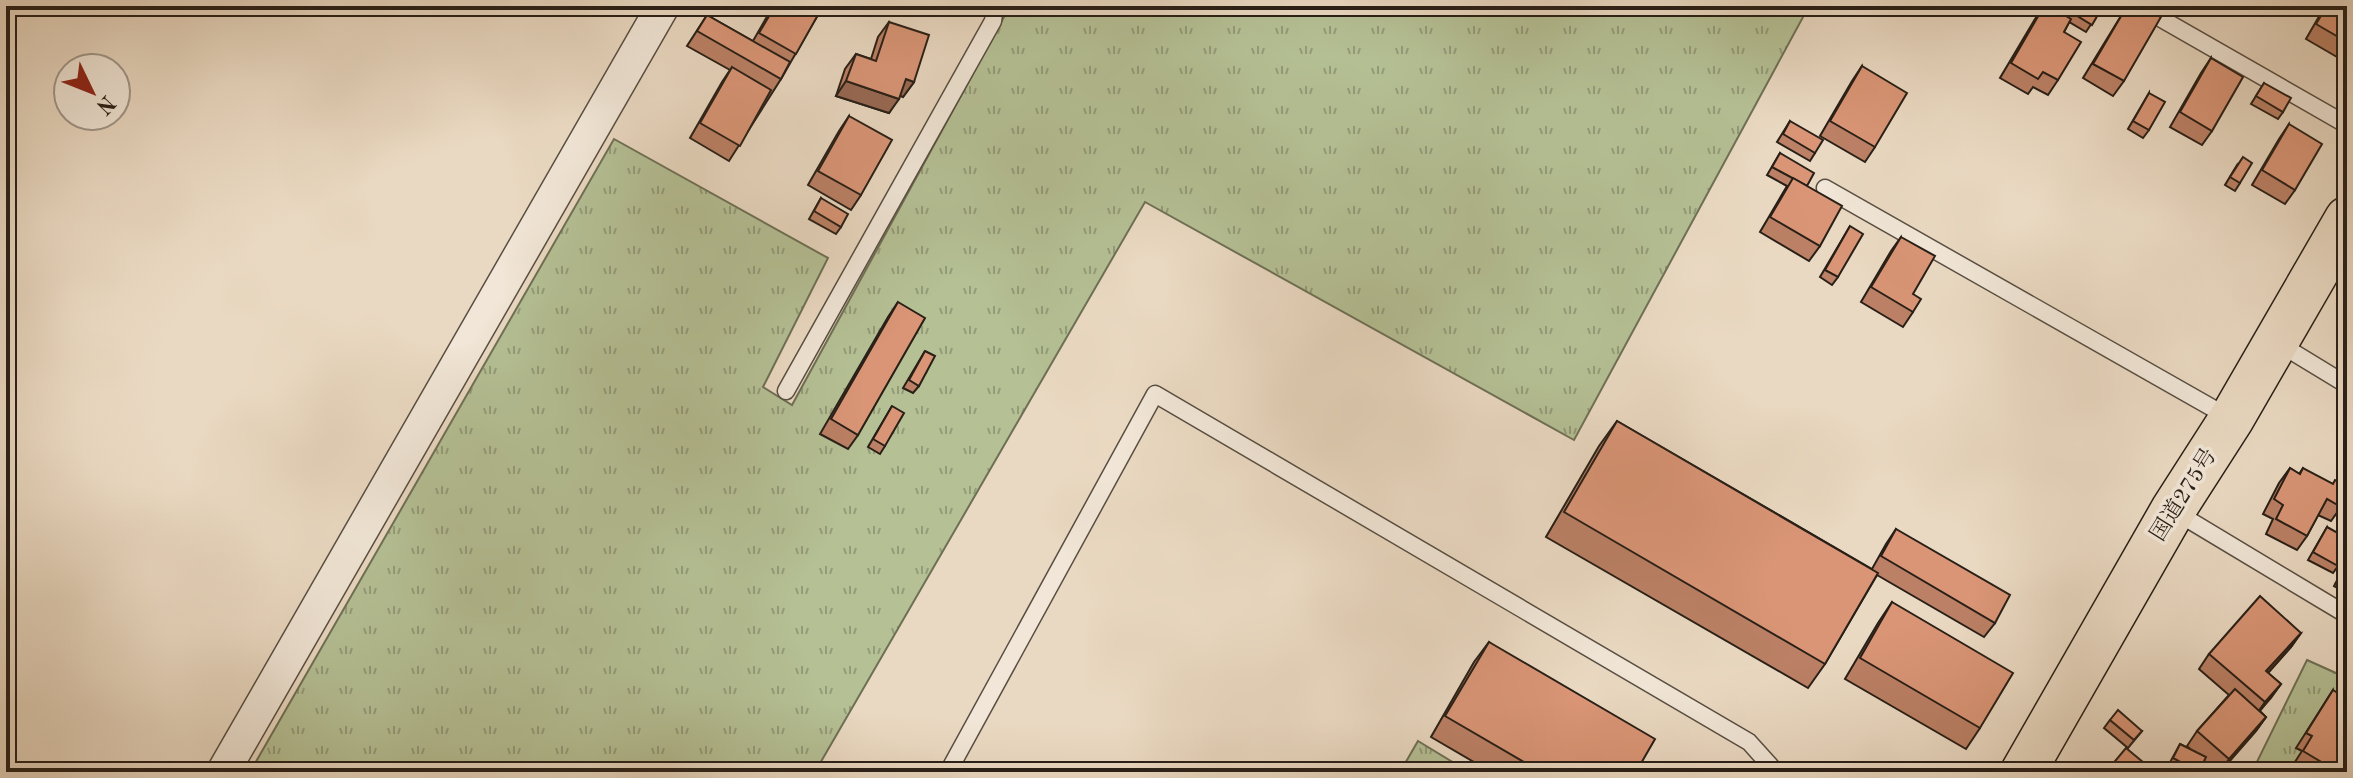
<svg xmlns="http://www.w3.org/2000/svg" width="2353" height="778" font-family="'Old Standard TT','Noto Serif JP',serif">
  <defs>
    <pattern id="grass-tufts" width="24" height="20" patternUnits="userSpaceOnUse" patternTransform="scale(2)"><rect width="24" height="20" fill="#b5c095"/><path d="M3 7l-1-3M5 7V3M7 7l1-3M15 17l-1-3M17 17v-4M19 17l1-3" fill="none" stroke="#939b79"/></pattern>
  </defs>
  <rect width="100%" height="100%" fill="#ead9c2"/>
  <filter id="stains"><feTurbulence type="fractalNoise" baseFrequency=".0025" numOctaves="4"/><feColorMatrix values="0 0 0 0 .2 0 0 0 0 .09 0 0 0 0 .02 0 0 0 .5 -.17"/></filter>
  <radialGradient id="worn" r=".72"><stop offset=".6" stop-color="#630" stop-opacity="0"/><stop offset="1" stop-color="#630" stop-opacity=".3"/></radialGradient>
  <g fill="url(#grass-tufts)" stroke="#6e7056" stroke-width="2">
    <polygon points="1010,6 1809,6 1574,440 1145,202 815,772 250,772 614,139 828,258 763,387 792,405"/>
    <polygon points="2307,660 2347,678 2347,772 2252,772"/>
    <polygon points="1418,741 1469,772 1400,772"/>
  </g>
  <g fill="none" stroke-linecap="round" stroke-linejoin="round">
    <g stroke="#584e42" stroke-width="19">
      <g id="service">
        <polyline points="2139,6 2347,125"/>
        <polyline points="1825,188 2230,418"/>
        <polyline points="2278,343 2347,385"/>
        <polyline points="786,391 993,21 995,6"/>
        <polyline points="2174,511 2347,615"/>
        <polyline points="948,772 1155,394 1749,742 1776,772"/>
      </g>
    </g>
    <g stroke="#584e42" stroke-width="35">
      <polyline id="minor" points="223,772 663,6"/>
    </g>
    <g stroke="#281f17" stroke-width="47">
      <polyline id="trunk" points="2023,772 2173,510 2232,418 2347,219"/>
    </g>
    <use href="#service" stroke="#f1e6d7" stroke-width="16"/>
    <use href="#minor" stroke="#f1e6d7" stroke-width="32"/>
    <use href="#trunk" stroke="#ead9c2" stroke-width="44"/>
  </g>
  <g fill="#bb8065" stroke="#281f17" stroke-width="2">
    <polygon points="773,6 823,6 781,79 729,161 690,138 722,82 730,70 687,46 707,15 753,41"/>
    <polygon points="2044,6 2062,14 2067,6 2103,6 2086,32 2069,22 2064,32 2058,80 2048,95 2033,87 2028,94 2000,78 2035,19"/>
    <polygon points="2127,6 2124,81 2113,96 2083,78"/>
    <polygon points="2325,6 2347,6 2347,42 2337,57 2306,39"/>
    <polygon points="889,22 914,82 903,97 900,95 889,113 836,96 845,69 856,54 871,59 878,37"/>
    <polygon points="2211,58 2212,131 2202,145 2170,127 2201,73"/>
    <polygon points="1862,66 1875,147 1865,162 1820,136 1852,81"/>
    <polygon points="2264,83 2283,112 2278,119 2251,104"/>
    <polygon points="2149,93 2149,130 2143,138 2128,129"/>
    <polygon points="849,116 861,195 851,210 808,185 839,131"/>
    <polygon points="1790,121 1815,153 1810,161 1777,142"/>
    <polygon points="2289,124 2295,190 2285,204 2252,185 2279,139"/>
    <polygon points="1780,153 1807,186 1820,246 1809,261 1760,232 1787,186 1767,175"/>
    <polygon points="2237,165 2240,183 2235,191 2225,185"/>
    <polygon points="821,198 841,227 836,234 809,219"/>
    <polygon points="1850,226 1838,277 1832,285 1820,277"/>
    <polygon points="1901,237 1913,312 1903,327 1861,302 1891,251"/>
    <polygon points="898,302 858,435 848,449 820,434 888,317"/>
    <polygon points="2347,346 2347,357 2342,355"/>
    <polygon points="925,351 919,386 913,393 903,388"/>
    <polygon points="892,406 885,446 880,454 868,447"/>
    <polygon points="1617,421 1872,569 1886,544 1896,529 1995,623 1984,637 1877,575 1825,664 1808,688 1546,537 1599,446"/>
    <polygon points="2290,468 2299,474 2303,468 2341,507 2331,521 2318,515 2307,536 2297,550 2266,534 2273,519 2263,514 2279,483"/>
    <polygon points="2327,527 2338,566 2333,573 2308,560"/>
    <polygon points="2347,561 2347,593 2334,586"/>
    <polygon points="1892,602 1980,728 1966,749 1845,679 1878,623"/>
    <polygon points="2301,633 2291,647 2268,673 2281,684 2260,711 2266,717 2256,731 2220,772 2216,772 2204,761 2199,772 2179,772 2168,766 2180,744 2190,749 2187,746 2197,731 2229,695 2199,669 2209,654"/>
    <polygon points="1489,642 1636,772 1491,772 1431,737 1474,662"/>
    <polygon points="2333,690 2343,772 2304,772 2293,765 2302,751 2296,748"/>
    <polygon points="2110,720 2142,731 2128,748 2104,728"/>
  </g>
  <g fill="#986853" stroke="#281f17" stroke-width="2">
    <polygon points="906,79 914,82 903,97 895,94"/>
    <polygon points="846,81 899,99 889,113 836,96"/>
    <polygon points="2301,633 2291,647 2256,686 2266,671"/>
    <polygon points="2281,684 2271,698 2255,716 2265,702"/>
    <polygon points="2266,717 2256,731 2220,772 2229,759"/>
  </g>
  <g fill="#d99576" stroke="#281f17" stroke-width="2">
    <polygon points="775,6 823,6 796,54 759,33"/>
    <polygon points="2044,6 2049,6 2071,19 2064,32 2081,42 2058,80 2043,72 2038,79 2011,63"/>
    <polygon points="2068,6 2103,6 2092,25 2066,9"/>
    <polygon points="2127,6 2140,6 2161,17 2124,81 2093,64"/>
    <polygon points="2327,6 2347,6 2347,42 2316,24"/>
    <polygon points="707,15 790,62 781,79 697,31"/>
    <polygon points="889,22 929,35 914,82 906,79 899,99 846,81 856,54 876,61"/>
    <polygon points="2211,58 2243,77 2212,131 2180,112"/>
    <polygon points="1862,66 1907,93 1875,147 1830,121"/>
    <polygon points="732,67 771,90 740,146 700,123"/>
    <polygon points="2264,83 2291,98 2283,112 2256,96"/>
    <polygon points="2149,93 2165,102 2149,130 2133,121"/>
    <polygon points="849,116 892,140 861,195 818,171"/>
    <polygon points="1790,121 1823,140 1815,153 1783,134"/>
    <polygon points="2289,124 2322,144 2295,190 2262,170"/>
    <polygon points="1780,153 1814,173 1807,186 1772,167"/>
    <polygon points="2243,157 2252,163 2240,183 2230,177"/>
    <polygon points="1793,178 1842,206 1820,246 1770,217"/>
    <polygon points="821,198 848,214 841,227 814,211"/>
    <polygon points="1850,226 1863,234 1838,277 1825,270"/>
    <polygon points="1901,237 1935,256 1913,294 1921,299 1913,312 1871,287"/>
    <polygon points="898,302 925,318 858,435 831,419"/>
    <polygon points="925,351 935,356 919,386 909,380"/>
    <polygon points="892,406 904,413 885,446 873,439"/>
    <polygon points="1617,421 1878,573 1825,664 1564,512"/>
    <polygon points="2290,468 2300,474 2303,468 2333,484 2335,480 2347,486 2347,497 2341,507 2327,499 2307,536 2276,519 2283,505 2274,499"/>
    <polygon points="2327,527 2347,538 2347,549 2338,566 2313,552"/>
    <polygon points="1896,529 2010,595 1995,623 1881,556"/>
    <polygon points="2347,564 2347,582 2339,578"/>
    <polygon points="2260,596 2301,633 2266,671 2281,684 2265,702 2209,654"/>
    <polygon points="1892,602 2013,673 1980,728 1860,658"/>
    <polygon points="1489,642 1655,739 1636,772 1541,772 1445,716"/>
    <polygon points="2235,689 2266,717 2229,759 2197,731"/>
    <polygon points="2333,690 2347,699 2347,766 2343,772 2338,772 2303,751 2312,736 2306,733"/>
    <polygon points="2118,710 2142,731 2134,740 2110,720"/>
    <polygon points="2180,744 2206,757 2199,772 2173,758"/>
    <polygon points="2126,748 2155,772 2106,772"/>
    <polygon points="1654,767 1662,772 1652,772"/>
  </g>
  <g text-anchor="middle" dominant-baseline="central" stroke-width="7" stroke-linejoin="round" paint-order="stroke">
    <g font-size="22" fill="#281f17" stroke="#f1e6d7">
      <text transform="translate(2184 495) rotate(-58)">国道275号</text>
    </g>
  </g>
  <rect width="2353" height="778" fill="none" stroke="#ead9c2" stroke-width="32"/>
  <rect x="8" y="8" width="2337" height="762" fill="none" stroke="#281f17" stroke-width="4"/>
  <rect x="16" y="16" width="2321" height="746" fill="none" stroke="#281f17" stroke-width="2"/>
  <g transform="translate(92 92) rotate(133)"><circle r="38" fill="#f1e6d7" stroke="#a1968a" stroke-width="2"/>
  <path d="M0-6L14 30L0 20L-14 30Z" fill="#8f2418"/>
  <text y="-12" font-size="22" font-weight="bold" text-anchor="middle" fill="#281f17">N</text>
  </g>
  <rect width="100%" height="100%" filter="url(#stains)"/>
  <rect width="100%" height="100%" fill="url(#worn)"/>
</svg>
